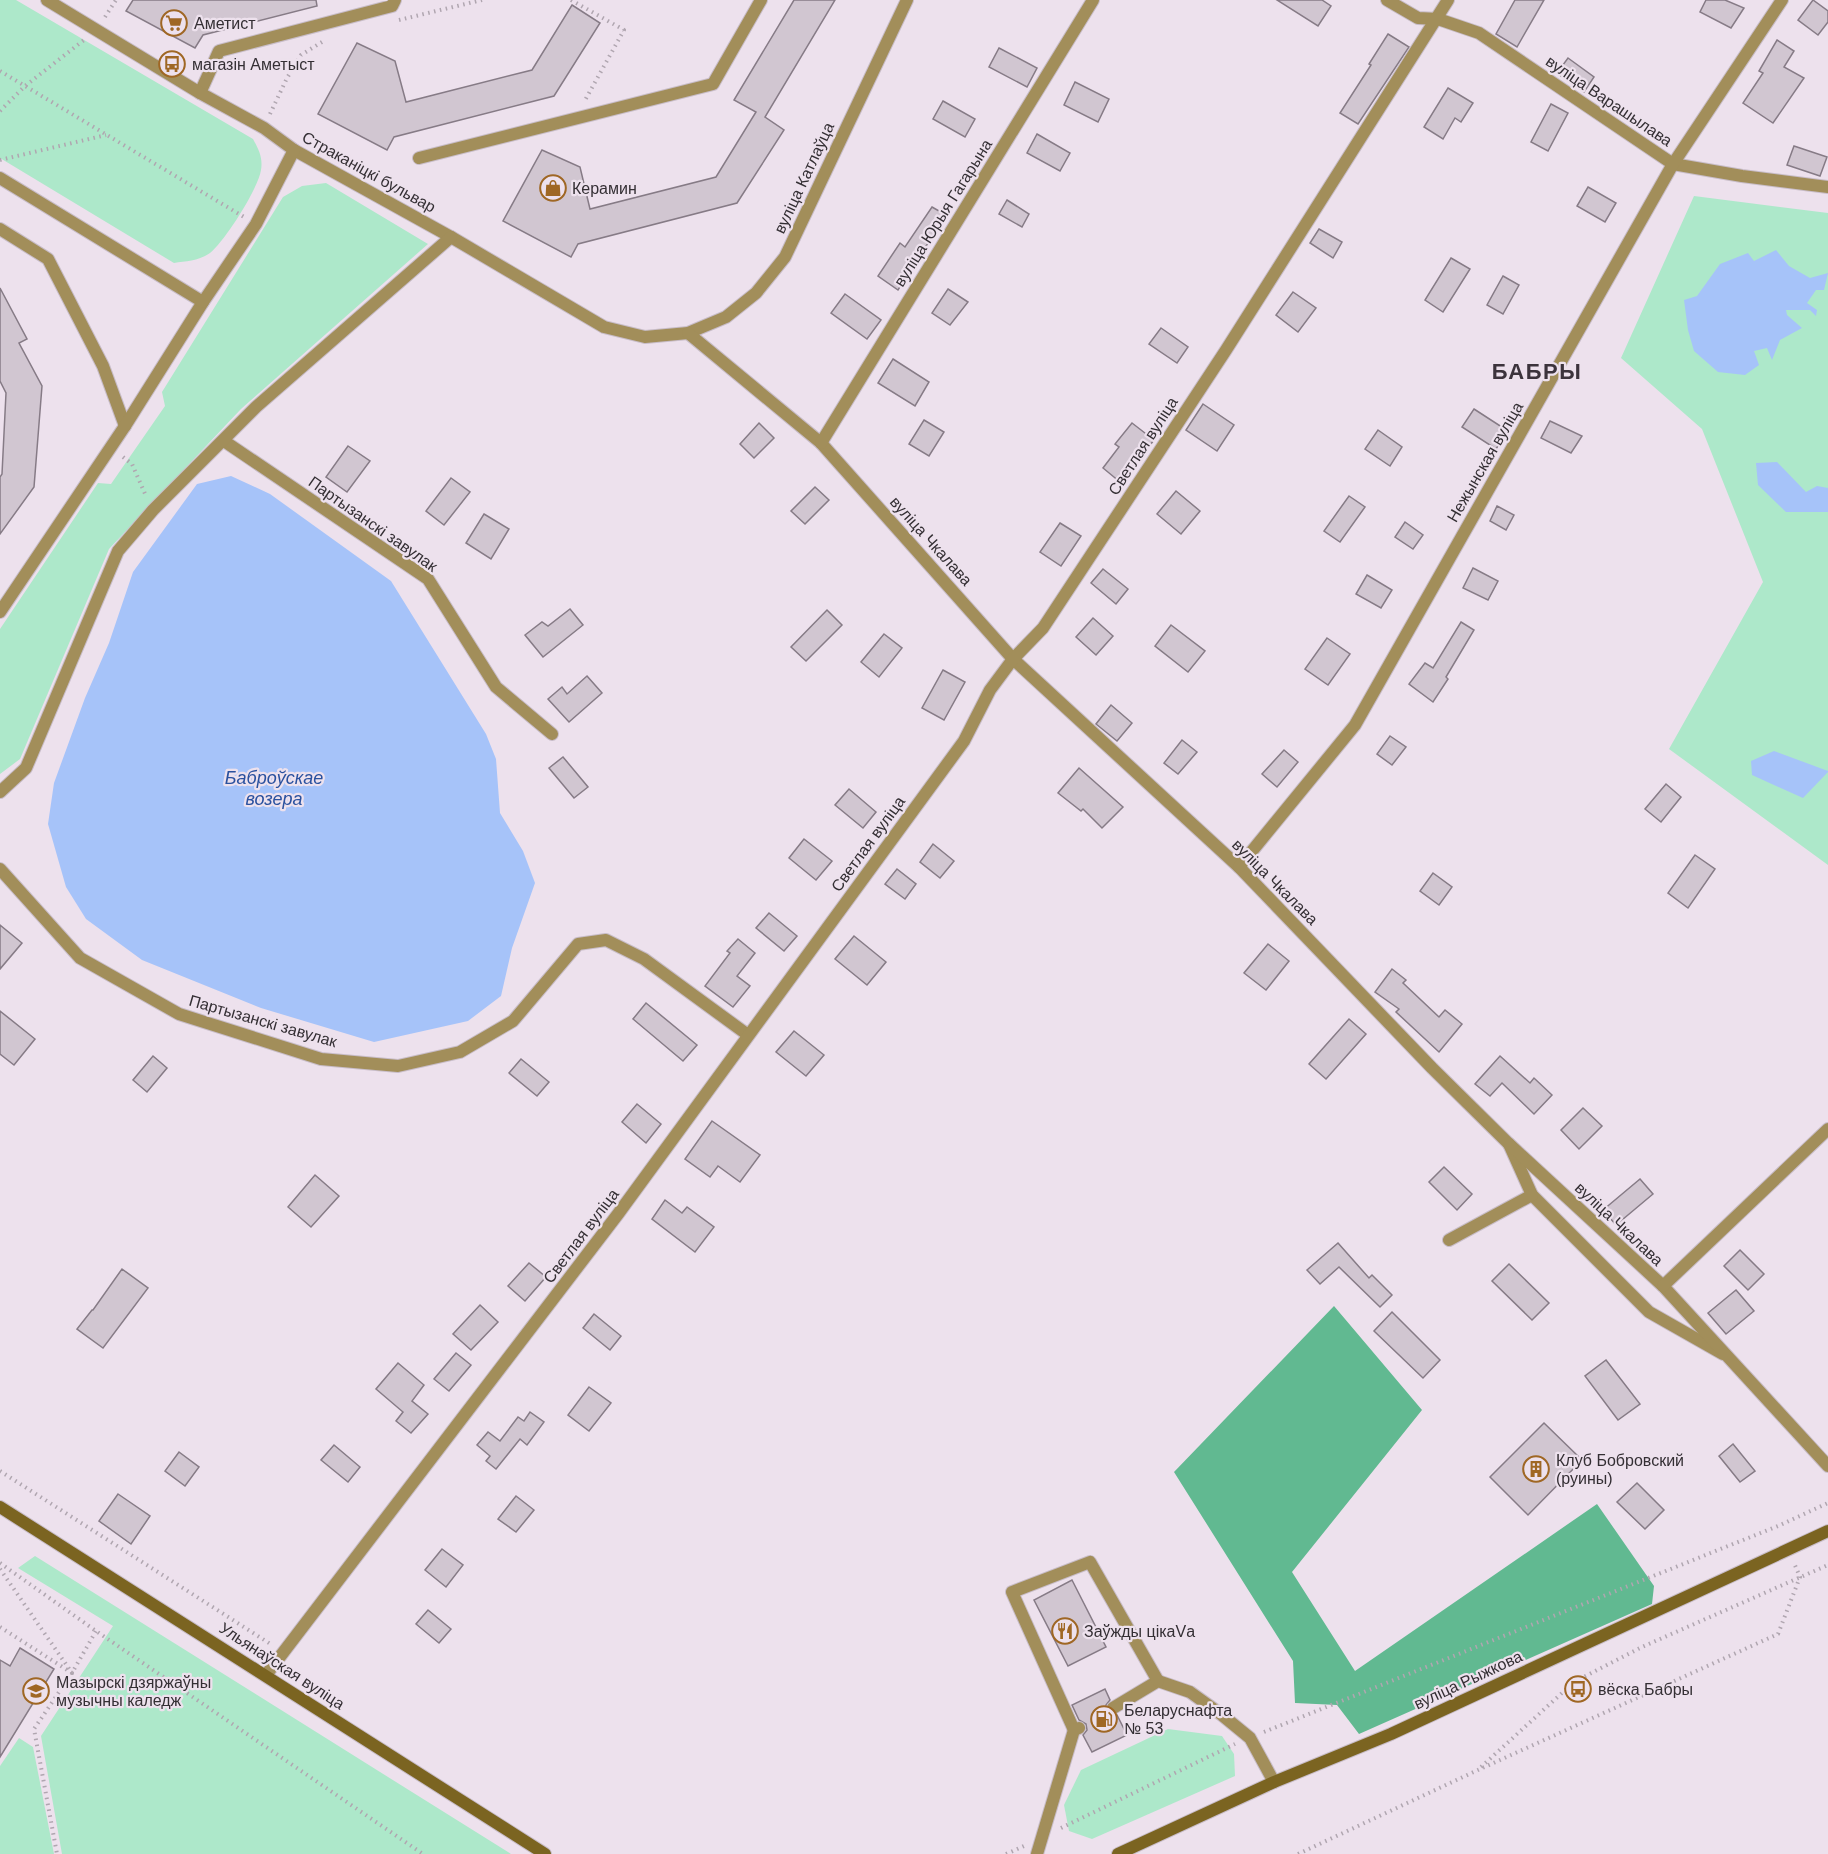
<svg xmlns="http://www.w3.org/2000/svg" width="1828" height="1854" font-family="Arial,sans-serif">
  <rect width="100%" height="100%" fill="#ede1ed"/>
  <g fill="#ade8ca">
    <path d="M 0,0 L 16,0 L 253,139 C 259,150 263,158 261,170 C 258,189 225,241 210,253 C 199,261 186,261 174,263 L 0,158 Z"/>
    <polygon points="326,183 428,244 241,409 109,549 20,759 0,774 0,629 98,483 111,484 165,406 162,392 283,197 302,186"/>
    <polygon points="1694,196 1828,213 1828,865 1669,749 1763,582 1702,429 1621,358"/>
    <polygon points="35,1556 511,1854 62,1854 41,1736 113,1626 18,1568"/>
    <polygon points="1168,1729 1222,1736 1234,1754 1235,1776 1092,1839 1069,1831 1064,1805 1081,1770"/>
    <polygon points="19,1738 33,1747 54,1854 0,1854 0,1766"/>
  </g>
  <polygon fill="#61b991" points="1334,1306 1422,1410 1292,1572 1355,1671 1597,1504 1654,1586 1652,1604 1359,1734 1337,1705 1295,1703 1293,1661 1174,1472"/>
  <g fill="#a6c3f9">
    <polygon points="1776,250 1789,266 1810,278 1828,273 1824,290 1816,290 1807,303 1817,310 1816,316 1810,310 1786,310 1787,315 1802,328 1780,340 1772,360 1767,348 1754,351 1759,365 1745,375 1718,372 1694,351 1688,330 1684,300 1697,296 1720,264 1748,253 1754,261"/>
    <polygon points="1777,462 1806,492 1817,486 1828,488 1828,512 1786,512 1758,485 1756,463"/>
    <polygon points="231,476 270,494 391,581 486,734 496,759 500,813 523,851 535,883 512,948 501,996 468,1021 374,1042 261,1008 142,960 86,919 66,887 48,824 54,783 85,698 109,643 133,572 197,484"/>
    <polygon points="1774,751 1828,771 1828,772 1803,798 1752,775 1751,761"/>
  </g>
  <g fill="#d1c6d1" stroke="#867b86" stroke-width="1.5">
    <polygon points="133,0 316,0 317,6 203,35 195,48 126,11"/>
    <polygon points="794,0 835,0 765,117 784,130 737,203 578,244 571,257 503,221 542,150 580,167 590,209 716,177 756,112 734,100"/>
    <polygon points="1277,0 1322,0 1331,6 1318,26"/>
    <polygon points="1515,0 1544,0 1517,47 1496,34"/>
    <polygon points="1706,0 1725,0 1744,8 1731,28 1700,12"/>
    <polygon points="1813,0 1828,11 1828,22 1818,35 1798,20"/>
    <polygon points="572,5 600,23 554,96 394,137 387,150 318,114 357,43 395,61 406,102 532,70"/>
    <polygon points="1388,34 1409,47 1358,124 1340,113 1371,65 1369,64"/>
    <polygon points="1777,40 1794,51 1784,67 1804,78 1773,123 1743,103 1763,73 1759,71"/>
    <polygon points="999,48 1037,68 1027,87 989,67"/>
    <polygon points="1568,58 1594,77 1584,92 1557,73"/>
    <polygon points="1075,82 1109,99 1098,122 1064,105"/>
    <polygon points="1448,88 1473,103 1461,122 1455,118 1443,139 1424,127"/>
    <polygon points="943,101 975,119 965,137 933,119"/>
    <polygon points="1551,104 1568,113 1548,151 1531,142"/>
    <polygon points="1037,134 1070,153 1060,171 1027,153"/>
    <polygon points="1794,146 1827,157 1820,176 1787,165"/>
    <polygon points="1588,187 1616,203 1605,222 1577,206"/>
    <polygon points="1007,200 1029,214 1022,227 999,214"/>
    <polygon points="932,207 946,215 898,290 878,276 900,243 905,247"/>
    <polygon points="1319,229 1342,242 1333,258 1310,243"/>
    <polygon points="1451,258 1470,269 1443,312 1425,300"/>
    <polygon points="1503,276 1519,285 1503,314 1487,305"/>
    <polygon points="0,288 27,339 19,343 42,386 34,487 0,534 0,477 2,474 6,393 0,381"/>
    <polygon points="948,289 968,302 950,325 932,313"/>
    <polygon points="1293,292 1316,308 1298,332 1276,315"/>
    <polygon points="845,294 881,320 867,339 831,313"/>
    <polygon points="1161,328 1188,347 1177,363 1149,344"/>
    <polygon points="893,359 929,382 915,406 878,383"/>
    <polygon points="1203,404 1234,425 1217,451 1186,430"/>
    <polygon points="1474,409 1508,431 1496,449 1462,427"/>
    <polygon points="924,420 944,432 929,456 909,444"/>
    <polygon points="1550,421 1582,436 1571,453 1541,438"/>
    <polygon points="759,423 774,438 754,458 740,444"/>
    <polygon points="1132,423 1154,440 1120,482 1103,468 1119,447 1115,444"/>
    <polygon points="1378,430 1402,447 1390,466 1365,449"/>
    <polygon points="348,446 370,461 347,492 326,477"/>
    <polygon points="451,478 470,492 444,525 426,511"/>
    <polygon points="815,487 829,500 805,524 791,511"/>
    <polygon points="1176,491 1200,511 1181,534 1157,514"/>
    <polygon points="1349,496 1365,507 1340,542 1324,531"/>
    <polygon points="1497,506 1514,515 1506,530 1490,521"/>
    <polygon points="484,514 509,529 491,559 466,543"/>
    <polygon points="1405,522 1423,535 1413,549 1395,537"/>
    <polygon points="1060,523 1081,536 1061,566 1040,552"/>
    <polygon points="1473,568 1498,581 1488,600 1463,588"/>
    <polygon points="1103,569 1128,589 1116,604 1091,583"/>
    <polygon points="1367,575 1392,590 1381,608 1356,594"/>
    <polygon points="570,609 583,625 543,657 525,635 542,622 548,626"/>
    <polygon points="827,610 842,625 806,661 791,647"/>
    <polygon points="1093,618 1113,636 1096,655 1076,637"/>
    <polygon points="1461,622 1474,630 1446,677 1448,679 1433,702 1409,684 1425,663 1433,668"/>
    <polygon points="1171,625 1205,651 1188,672 1155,646"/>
    <polygon points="884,634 902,648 879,677 861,662"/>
    <polygon points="1327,638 1350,654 1328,685 1305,669"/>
    <polygon points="943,670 965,682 944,720 922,708"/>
    <polygon points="587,676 602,693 569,722 548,699 562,687 567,694"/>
    <polygon points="1111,705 1132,723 1117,741 1096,724"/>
    <polygon points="1390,736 1406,747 1392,765 1377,754"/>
    <polygon points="1182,740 1197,752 1178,774 1164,763"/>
    <polygon points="1284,750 1298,762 1277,787 1262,774"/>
    <polygon points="563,757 588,787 574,798 549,768"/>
    <polygon points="1079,768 1123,807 1102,828 1083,809 1081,811 1058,793"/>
    <polygon points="1666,784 1681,797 1661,822 1645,809"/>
    <polygon points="849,789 876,812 863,828 835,805"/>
    <polygon points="804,839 832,861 816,880 789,858"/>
    <polygon points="933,844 954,861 940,878 920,862"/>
    <polygon points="1695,855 1715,869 1688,908 1668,893"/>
    <polygon points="897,869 916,884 905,899 885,884"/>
    <polygon points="1433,873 1452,887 1439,905 1420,891"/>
    <polygon points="769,913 797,936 784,951 756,928"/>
    <polygon points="0,925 22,943 0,969"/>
    <polygon points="854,936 886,962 867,985 835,959"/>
    <polygon points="738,939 755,953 737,976 750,986 733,1007 705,986 730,953 727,951"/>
    <polygon points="1268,944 1289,961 1266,990 1244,973"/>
    <polygon points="1392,969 1406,980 1403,983 1439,1017 1445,1010 1462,1024 1439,1052 1396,1012 1399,1009 1375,992"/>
    <polygon points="646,1003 697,1045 683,1061 633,1019"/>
    <polygon points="0,1011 35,1039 14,1065 0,1054"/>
    <polygon points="1349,1019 1366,1034 1326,1079 1309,1064"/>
    <polygon points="794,1031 824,1055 806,1076 776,1052"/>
    <polygon points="153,1056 167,1068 147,1092 133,1080"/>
    <polygon points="1500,1056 1530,1083 1534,1078 1552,1095 1534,1114 1502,1083 1490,1096 1475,1084"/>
    <polygon points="521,1059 549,1082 537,1096 509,1073"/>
    <polygon points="637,1104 661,1124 646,1143 622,1122"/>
    <polygon points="1583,1108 1602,1126 1579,1149 1561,1130"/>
    <polygon points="712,1121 760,1155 740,1182 718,1166 710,1177 685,1159"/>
    <polygon points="1444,1167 1472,1194 1457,1210 1429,1182"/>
    <polygon points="315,1175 339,1196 311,1227 288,1207"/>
    <polygon points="1640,1179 1653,1194 1616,1225 1603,1210"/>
    <polygon points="665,1200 682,1213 687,1207 714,1227 695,1252 652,1219"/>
    <polygon points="1338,1243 1369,1278 1372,1275 1392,1295 1380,1307 1339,1267 1320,1284 1307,1270"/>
    <polygon points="1740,1250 1764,1274 1748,1290 1724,1266"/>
    <polygon points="529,1263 546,1277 525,1301 508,1286"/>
    <polygon points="1509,1264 1549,1303 1532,1320 1492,1281"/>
    <polygon points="122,1269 148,1288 103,1348 77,1329 92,1310 93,1310"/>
    <polygon points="1736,1290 1754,1311 1726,1334 1708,1313"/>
    <polygon points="480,1305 498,1322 471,1350 453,1334"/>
    <polygon points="1392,1312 1440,1360 1423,1378 1374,1331"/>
    <polygon points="594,1314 621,1336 610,1350 583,1328"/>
    <polygon points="456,1353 471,1365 449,1391 434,1379"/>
    <polygon points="1606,1360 1640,1404 1618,1420 1585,1376"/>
    <polygon points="398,1363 424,1385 412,1401 428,1414 411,1433 396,1421 403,1412 376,1389"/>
    <polygon points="589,1387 611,1403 589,1431 568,1415"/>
    <polygon points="530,1412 544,1422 527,1445 520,1439 496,1469 486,1461 490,1456 477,1445 488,1432 500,1441 518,1417 524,1421"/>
    <polygon points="1544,1423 1582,1460 1528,1515 1490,1477"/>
    <polygon points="1733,1444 1755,1471 1740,1482 1719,1456"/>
    <polygon points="334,1445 360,1467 348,1482 321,1460"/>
    <polygon points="179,1452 199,1467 185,1486 165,1471"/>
    <polygon points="1637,1483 1664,1510 1645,1529 1617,1502"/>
    <polygon points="118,1494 150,1516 131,1544 99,1521"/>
    <polygon points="516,1496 534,1510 516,1532 498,1519"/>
    <polygon points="442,1549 463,1565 446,1587 425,1570"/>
    <polygon points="1072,1580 1106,1647 1068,1666 1034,1600"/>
    <polygon points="428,1610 451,1629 439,1643 416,1624"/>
    <polygon points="20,1648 54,1669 0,1757 0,1660 10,1666"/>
    <polygon points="1105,1689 1110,1700 1106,1705 1106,1712 1110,1715 1117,1715 1127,1735 1092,1752 1083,1735 1087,1730 1086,1724 1079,1720 1072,1705"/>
  </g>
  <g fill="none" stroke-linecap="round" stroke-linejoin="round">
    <g stroke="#c8bdc8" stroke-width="14">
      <g id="service">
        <polyline points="200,93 219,51 392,6 395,0"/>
        <polyline points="419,158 713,84 761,0"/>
        <polyline points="0,229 48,259 103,366 125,426"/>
        <polyline points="0,612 125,426 203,302"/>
        <polyline points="1509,1144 1532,1195 1649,1312 1723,1354"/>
        <polyline points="1449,1240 1532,1195"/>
        <polyline points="1113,1708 1158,1681 1190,1692 1222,1715 1250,1738 1274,1782"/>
        <polyline points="1074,1730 1012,1592 1090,1562 1158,1681"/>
        <polyline points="1037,1854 1074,1730 1079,1728"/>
      </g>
    </g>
    <g stroke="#c8bdc8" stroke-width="14">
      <g id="minor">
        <polyline points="1387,0 1418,18 1438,19 1479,33 1673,164 1742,176 1828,187"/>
        <polyline points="294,150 451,237 604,327 645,337 688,333 726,317 756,293 785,257 907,0"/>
        <polyline points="688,333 821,443 1013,659 1239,867 1432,1068 1508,1143 1663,1286 1828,1466"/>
        <polyline points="224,441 428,579 496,687 552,734"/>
        <polyline points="821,443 1093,0"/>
        <polyline points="0,792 26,768 118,551 153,510 256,407 451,237"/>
        <polyline points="1239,867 1355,725 1673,164 1782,0"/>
        <polyline points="0,869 80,958 179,1014 321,1059 398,1066 460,1052 513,1021 578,944 606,940 644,959 748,1035"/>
        <polyline points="1663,1286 1828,1129"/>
        <polyline points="266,1675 618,1214 964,741 990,690 1013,659 1043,628 1226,350 1448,0"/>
      </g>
    </g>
    <g stroke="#c8bdc8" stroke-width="14">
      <polyline id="tertiary" points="0,178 203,302 256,224 294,150 264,128 200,93 47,0"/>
    </g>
    <g stroke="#c8bdc8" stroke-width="14">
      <g id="secondary">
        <polyline points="0,1507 545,1854"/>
        <polyline points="1118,1854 1274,1782 1391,1734 1828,1531"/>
      </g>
    </g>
    <g stroke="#b0a6b0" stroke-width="4" stroke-dasharray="1.5 4.5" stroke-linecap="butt">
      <polyline points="571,0 624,30 584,102"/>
      <polyline points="105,17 116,0"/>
      <polyline points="399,20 482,0"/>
      <polyline points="0,71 244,217"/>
      <polyline points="0,111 25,86 84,40"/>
      <polyline points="270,114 287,78 301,55 322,42"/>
      <polyline points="0,160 106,135"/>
      <polyline points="123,457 132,464 146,496"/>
      <polyline points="0,1471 272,1645"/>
      <polyline points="0,1563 96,1631 423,1854"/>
      <polyline points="0,1569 72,1673 34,1729 57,1854"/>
      <polyline points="0,1627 72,1673 96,1631"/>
      <polyline points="1264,1732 1778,1526 1828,1503"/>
      <polyline points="1481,1767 1574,1682 1642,1647 1828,1565"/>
      <polyline points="1061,1828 1235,1744"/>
      <polyline points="1006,1854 1024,1846"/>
      <polyline points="1298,1854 1478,1770 1778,1634 1800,1577 1794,1563"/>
    </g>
    <use href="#service" stroke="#a28e5a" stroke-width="12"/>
    <use href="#minor" stroke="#a28e5a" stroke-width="12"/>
    <use href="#tertiary" stroke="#a28e5a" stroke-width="12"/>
    <use href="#secondary" stroke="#7b6421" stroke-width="12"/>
  </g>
  <defs>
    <g id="supermarket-ring" transform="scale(1.35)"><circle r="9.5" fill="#ede1ed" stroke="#9f6724" stroke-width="1.5"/><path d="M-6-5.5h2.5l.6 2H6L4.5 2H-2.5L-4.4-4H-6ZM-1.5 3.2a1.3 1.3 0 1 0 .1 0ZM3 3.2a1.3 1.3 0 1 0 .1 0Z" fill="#9f6724"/></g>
    <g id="bus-ring" transform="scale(1.35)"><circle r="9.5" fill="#ede1ed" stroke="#9f6724" stroke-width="1.5"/><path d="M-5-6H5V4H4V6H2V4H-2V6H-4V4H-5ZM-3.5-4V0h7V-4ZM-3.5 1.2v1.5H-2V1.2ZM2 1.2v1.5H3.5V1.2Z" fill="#9f6724"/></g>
    <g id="shop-ring" transform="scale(1.35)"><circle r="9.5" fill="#ede1ed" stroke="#9f6724" stroke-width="1.5"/><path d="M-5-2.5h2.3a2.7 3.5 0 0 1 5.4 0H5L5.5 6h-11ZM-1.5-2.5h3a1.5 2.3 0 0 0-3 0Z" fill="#9f6724"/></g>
    <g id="building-ring" transform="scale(1.35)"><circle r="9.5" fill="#ede1ed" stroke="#9f6724" stroke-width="1.5"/><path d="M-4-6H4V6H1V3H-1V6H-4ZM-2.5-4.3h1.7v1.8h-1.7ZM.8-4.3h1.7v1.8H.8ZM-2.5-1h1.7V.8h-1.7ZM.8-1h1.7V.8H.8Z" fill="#9f6724"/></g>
    <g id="restaurant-ring" transform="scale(1.35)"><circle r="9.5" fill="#ede1ed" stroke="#9f6724" stroke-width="1.5"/><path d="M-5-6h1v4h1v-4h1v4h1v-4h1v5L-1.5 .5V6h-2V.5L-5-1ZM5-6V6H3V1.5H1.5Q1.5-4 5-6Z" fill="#9f6724"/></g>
    <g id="university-ring" transform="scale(1.35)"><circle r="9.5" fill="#ede1ed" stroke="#9f6724" stroke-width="1.5"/><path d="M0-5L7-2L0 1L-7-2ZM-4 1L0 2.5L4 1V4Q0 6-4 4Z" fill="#9f6724"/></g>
    <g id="fuel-ring" transform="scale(1.35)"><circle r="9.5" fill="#ede1ed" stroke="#9f6724" stroke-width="1.5"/><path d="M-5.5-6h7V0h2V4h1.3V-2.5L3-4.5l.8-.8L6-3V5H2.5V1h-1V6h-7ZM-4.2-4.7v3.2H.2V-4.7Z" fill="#9f6724"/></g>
  </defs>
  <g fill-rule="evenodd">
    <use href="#supermarket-ring" x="174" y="23"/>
    <use href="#bus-ring" x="172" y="64"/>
    <use href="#shop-ring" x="553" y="188"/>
    <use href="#building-ring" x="1536" y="1469"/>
    <use href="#restaurant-ring" x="1065" y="1631"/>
    <use href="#bus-ring" x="1578" y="1689"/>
    <use href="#university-ring" x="36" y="1691"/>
    <use href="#fuel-ring" x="1104" y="1719"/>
  </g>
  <g text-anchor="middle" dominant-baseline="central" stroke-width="4.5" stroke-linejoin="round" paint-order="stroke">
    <g font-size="16" fill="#342f34" stroke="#ede1ed" text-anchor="start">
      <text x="194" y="23">Аметист</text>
      <text x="192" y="64">магазін Аметыст</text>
      <text x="572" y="188">Керамин</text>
      <text x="1556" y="1460">Клуб Бобровский<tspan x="1556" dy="18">(руины)</tspan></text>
      <text x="1084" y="1631">Заўжды цікаVа</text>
      <text x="56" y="1682">Мазырскі дзяржаўны<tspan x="56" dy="18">музычны каледж</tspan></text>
      <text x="1598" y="1689">вёска Бабры</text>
      <text x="1124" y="1710">Беларуснафта<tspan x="1124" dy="18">№ 53</tspan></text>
    </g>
    <g font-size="16" fill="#342f34" stroke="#ede1ed">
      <text transform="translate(1609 101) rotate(34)">вуліца Варашылава</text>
      <text transform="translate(369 172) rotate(29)">Страканіцкі бульвар</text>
      <text transform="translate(804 178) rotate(-65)">вуліца Катлаўца</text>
      <text transform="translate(943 213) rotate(-58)">вуліца Юрыя Гагарына</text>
      <text transform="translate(1143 446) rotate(-57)">Светлая вуліца</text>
      <text transform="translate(1485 462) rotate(-60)">Нежынская вуліца</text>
      <text transform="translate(373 524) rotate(35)">Партызанскі завулак</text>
      <text transform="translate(931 541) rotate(48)">вуліца Чкалава</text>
      <text transform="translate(868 844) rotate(-54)">Светлая вуліца</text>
      <text transform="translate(1275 882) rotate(45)">вуліца Чкалава</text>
      <text transform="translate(263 1021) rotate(16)">Партызанскі завулак</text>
      <text transform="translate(1619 1224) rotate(43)">вуліца Чкалава</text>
      <text transform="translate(581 1236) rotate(-53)">Светлая вуліца</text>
      <text transform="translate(282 1666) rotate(33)">Ульянаўская вуліца</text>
      <text transform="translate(1468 1680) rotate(-25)">вуліца Рыжкова</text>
    </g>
    <g font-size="18" font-style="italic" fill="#2a519f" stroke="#ede1ed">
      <text x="274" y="778">Баброўскае<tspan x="274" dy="21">возера</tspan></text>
    </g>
    <g font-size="22" font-weight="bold" letter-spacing="1.5" fill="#3c333c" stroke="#ede1ed">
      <text x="1537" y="371">БАБРЫ</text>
    </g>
  </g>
</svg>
